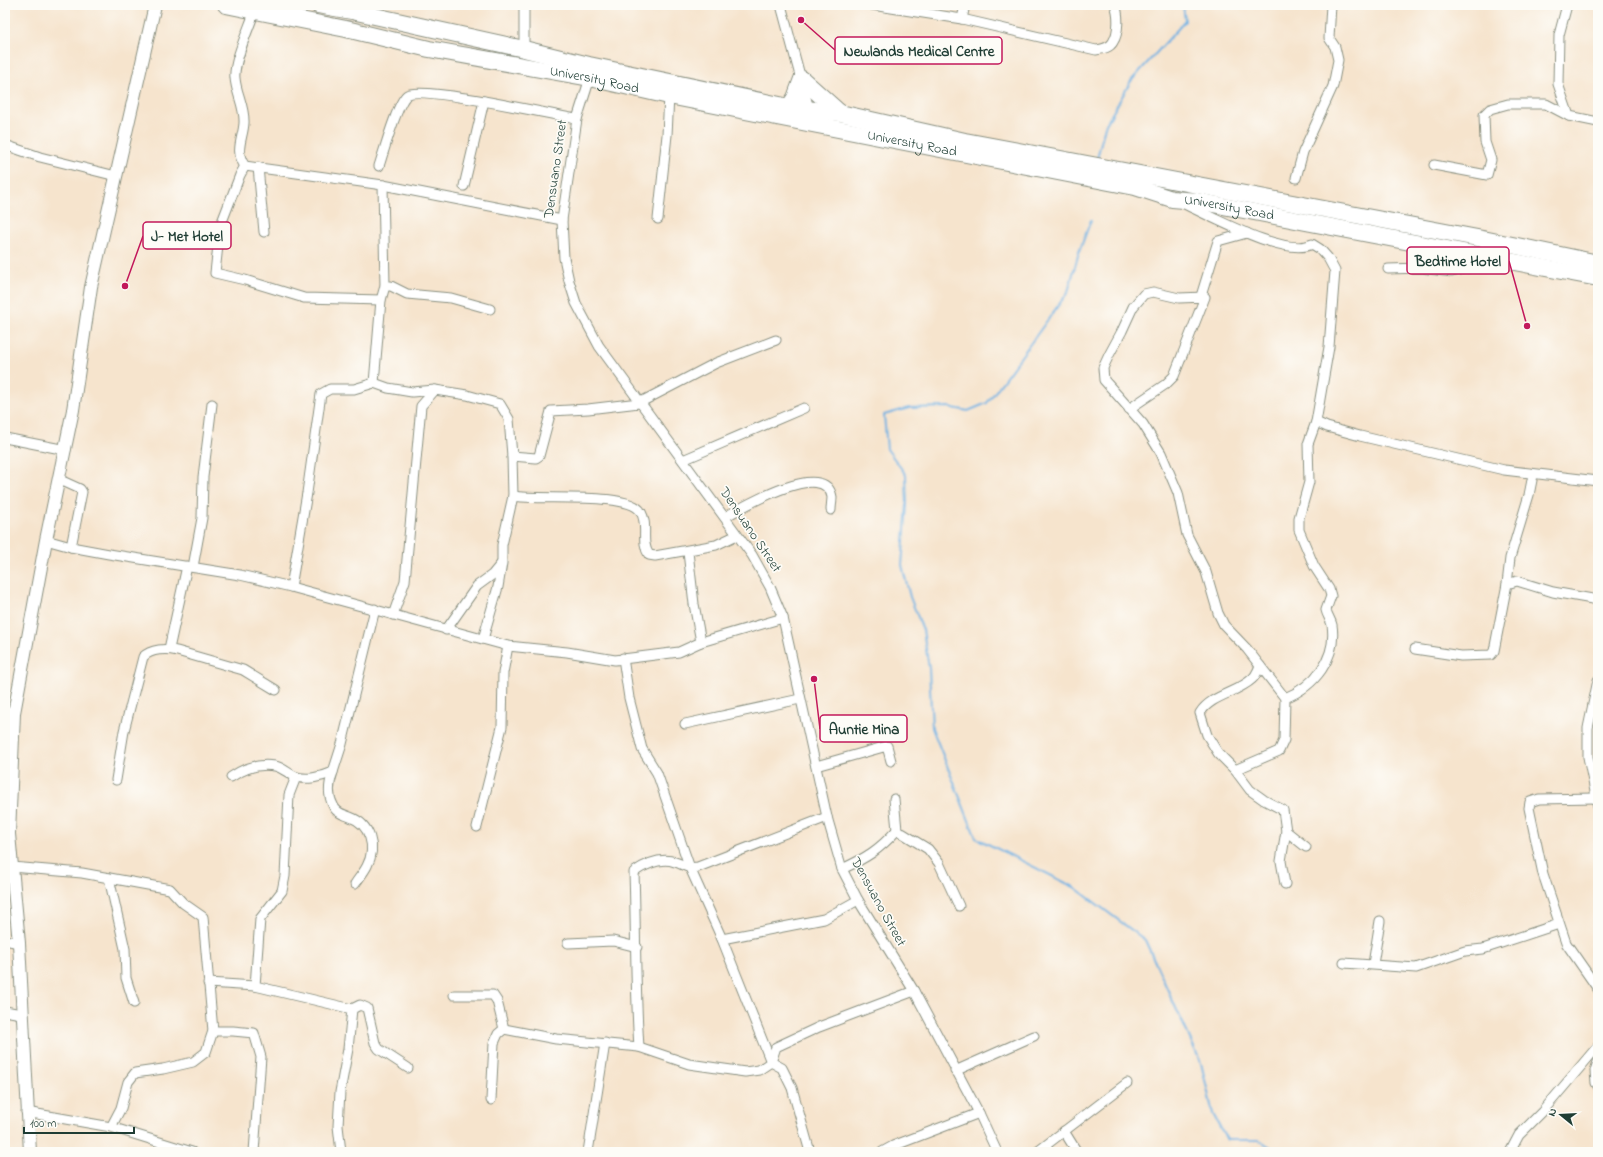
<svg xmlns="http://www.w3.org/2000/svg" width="1603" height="1157" font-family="'Indie Flower',sans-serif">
  <rect width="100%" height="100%" fill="#fdfcf7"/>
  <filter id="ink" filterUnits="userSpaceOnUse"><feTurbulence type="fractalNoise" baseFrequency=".025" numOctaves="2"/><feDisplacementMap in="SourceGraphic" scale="8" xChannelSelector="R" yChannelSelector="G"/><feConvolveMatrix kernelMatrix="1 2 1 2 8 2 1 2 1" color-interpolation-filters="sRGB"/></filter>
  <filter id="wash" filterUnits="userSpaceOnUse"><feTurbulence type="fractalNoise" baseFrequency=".012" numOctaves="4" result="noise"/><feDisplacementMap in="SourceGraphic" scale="16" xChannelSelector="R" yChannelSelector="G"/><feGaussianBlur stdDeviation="0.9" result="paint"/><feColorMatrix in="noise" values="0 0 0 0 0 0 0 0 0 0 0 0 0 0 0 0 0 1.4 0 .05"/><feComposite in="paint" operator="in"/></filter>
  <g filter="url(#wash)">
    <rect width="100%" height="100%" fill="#f6e4cd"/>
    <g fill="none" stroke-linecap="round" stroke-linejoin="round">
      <g stroke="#6eb1e3" stroke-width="2">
        <polyline points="1097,159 1105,126 1131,81 1185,21 1183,5"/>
        <polyline points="1091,220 1079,252 1068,292 987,403 968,411 948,407 909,408 884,415 887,449 906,475 907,505 902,565 910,597 923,630 929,668 932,728 976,838 1074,887 1145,940 1201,1063 1213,1114 1227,1140 1259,1140 1279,1152"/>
      </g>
    </g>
  </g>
  <g filter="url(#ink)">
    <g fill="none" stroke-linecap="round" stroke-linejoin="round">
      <g stroke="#8a9080" stroke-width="11">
        <g id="street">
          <polyline points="524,5 524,49"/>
          <polyline points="781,5 809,109"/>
          <path d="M 872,5 L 962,19 L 1096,50 C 1102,49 1110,48 1113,42 C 1119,33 1119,14 1115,5"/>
          <polyline points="1567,5 1559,35 1558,84 1569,116 1598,122"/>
          <path d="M 255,10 C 250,26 233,62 235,78 C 236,93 245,107 244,123 C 243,139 234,151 245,166 L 383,185 L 385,286 L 381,300 L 374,383"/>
          <polyline points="962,19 965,5"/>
          <polyline points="590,74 590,78 577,119 562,220 564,258 569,281 576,303 599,346 752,555 770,587 783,618 827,817 842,869 858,900 914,991 979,1113 997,1152"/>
          <polyline points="5,145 40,157 116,176"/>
          <polyline points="1434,165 1487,175 1491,160 1485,142 1484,115 1490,109 1508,104 1546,104 1569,116"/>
          <polyline points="245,166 240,175 220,227 215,273 245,280 304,298 381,300"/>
          <path d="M 379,166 C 384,151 397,103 407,95 C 419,85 554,115 577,119"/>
          <polyline points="258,167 264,232"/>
          <polyline points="1296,178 1303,152 1333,86 1338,60 1335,47 1329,38 1331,5"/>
          <polyline points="383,185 562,220"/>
          <polyline points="464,186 484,101"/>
          <path d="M 1184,204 C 1211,216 1285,258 1312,244 L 1320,249 L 1328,258 L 1335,271 L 1329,347 L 1316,422 L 1327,427 L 1360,436 L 1504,470 L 1598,481"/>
          <polyline points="658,219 667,135 669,96"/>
          <polyline points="1388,269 1421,268 1452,272 1481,265 1486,252"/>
          <polyline points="385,286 391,286 407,294 451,298 490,309"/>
          <polyline points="1201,296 1218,241 1247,233"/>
          <polyline points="1129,409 1166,384 1174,376 1205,297 1179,298 1153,292 1144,294 1133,307 1122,331 1109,355 1103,368 1104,380 1143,424 1161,453 1178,493 1187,535 1206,572 1218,613 1224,625 1247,649 1285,698 1284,740 1279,751 1235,770"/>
          <polyline points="5,438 66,450"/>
          <polyline points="512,456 536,458 539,456 551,411 588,409 639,403 716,363 776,340"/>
          <polyline points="683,460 804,408"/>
          <polyline points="58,479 80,489 82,492 71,547"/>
          <path d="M 513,496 C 537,501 629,491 641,512 C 649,526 640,541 649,555 L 655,556 L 716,545 L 737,535"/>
          <path d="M 725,517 C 741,508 825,458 832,497 C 832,501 831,506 831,510"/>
          <polyline points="46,540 71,547 109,554 240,575 291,587 508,646 567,652 615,660 679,652 701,642 783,618"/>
          <polyline points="688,552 694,604 701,642"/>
          <polyline points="193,567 202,518 203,477 212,404"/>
          <polyline points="1507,584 1510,558 1529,495 1533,475"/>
          <polyline points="291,587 307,493 321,394 330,389 354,389 374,383 388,388 412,392 435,390 467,395 500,404 509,419 512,456 513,496 502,545 502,563 498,587 483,639"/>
          <polyline points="393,615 405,581 421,406 435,390"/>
          <polyline points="446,630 477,586 492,575 501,564"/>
          <polyline points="169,649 187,566"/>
          <polyline points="1415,649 1461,656 1491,655 1494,651 1507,584 1517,581 1553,592 1598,600"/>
          <polyline points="623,658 629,698 642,749 657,773 690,868 722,939 771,1062 782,1068 792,1088 810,1152"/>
          <path d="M 1260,666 C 1258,670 1256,676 1252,679 C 1237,693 1211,695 1200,713 L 1207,735 L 1218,753 L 1235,770 L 1250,790 L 1264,800 L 1283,810 L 1286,831 L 1281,861 L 1285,884"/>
          <polyline points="1598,680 1588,728 1588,757 1598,806"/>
          <path d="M 1285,698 C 1315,686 1337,658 1332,625 C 1331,620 1327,615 1326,610 L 1331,596 L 1329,589 L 1314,566 L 1299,530 L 1299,518 L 1309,482 L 1308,444 L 1316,422"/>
          <polyline points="5,711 14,713"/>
          <polyline points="685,724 800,699"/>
          <polyline points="816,766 887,746 891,761"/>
          <path d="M 333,772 C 329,783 327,794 333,805 C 336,813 343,814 350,817 C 370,824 377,847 367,866 C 364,872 359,878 355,884"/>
          <path d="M 231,777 C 243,769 259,763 275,766 C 281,767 288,773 294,776 C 305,781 322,777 333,772 L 342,744 L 375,609"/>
          <path d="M 116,780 L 124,731 L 143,657 C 151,649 166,648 177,651 L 243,670 L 276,690"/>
          <polyline points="1596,798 1539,799 1530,802 1529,808 1543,874 1566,943 1598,989"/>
          <polyline points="894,799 897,830 928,849 939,863 959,906"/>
          <polyline points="477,827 502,727 503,673 508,646"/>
          <polyline points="1286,831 1306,847"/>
          <polyline points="12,867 82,873 170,889 183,903 203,917 213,1031 206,1052 193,1062 163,1069 135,1073 128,1082 121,1108 111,1127"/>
          <path d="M 842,869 C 866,858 879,850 897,830"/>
          <polyline points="109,878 125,949 126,978 134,1003"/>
          <polyline points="722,939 824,919 858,900"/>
          <polyline points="5,940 19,943"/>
          <polyline points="568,943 613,941 637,947"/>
          <polyline points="1344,963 1416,968 1465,951 1483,949 1559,924"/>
          <polyline points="1373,964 1380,921"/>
          <polyline points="208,983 255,986 352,1009 360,1005 367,1008 375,1043 379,1049 408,1068"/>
          <polyline points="255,986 260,919 282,891 285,876 289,795 296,777"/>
          <polyline points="454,995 493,995 497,1001 504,1029"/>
          <polyline points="5,1011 21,1014"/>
          <polyline points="504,1029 556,1039 639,1047 689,1064 745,1072 759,1070 771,1062 776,1047 819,1027 914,991"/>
          <polyline points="213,1031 233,1031 254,1033 261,1057 254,1152"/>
          <path d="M 639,1047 C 635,989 636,930 634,872 C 646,864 661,857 675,862 C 685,865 687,869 698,867 L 827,817"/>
          <polyline points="1598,1062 1595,1071 1596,1083 1598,1086"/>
          <polyline points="955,1071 1034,1036"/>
          <polyline points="491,1100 494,1043 498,1034 504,1029"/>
          <polyline points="26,1112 111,1127 192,1152"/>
          <polyline points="1064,1131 1077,1152"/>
          <polyline points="341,1152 338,1126 340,1092 348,1049 352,1009"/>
          <polyline points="588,1152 605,1043"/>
          <polyline points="882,1152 893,1146 979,1113"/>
          <polyline points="1037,1152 1127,1083"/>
          <polyline points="1510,1152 1519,1135 1542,1112 1598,1046"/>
        </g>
      </g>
      <g stroke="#8a9080" stroke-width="14">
        <polyline id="secondary" points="30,1152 19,943 9,834 14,713 46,540 73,410 91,287 155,5"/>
      </g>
      <g stroke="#8a9080" stroke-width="18">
        <g id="highway">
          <path id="s1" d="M 226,5 L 346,29 L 429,49 L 590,78 L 669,96 L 1109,182 L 1135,187 L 1172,199 L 1197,201 L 1598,278"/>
          <polyline points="318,5 352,11 524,49 589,65 789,107 840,113 965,141 1488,240 1598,263"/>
          <polyline points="789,107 795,98 802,79 840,113"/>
        </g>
      </g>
      <use href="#street" stroke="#fff" stroke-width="9"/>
      <use href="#secondary" stroke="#fff" stroke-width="12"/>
      <use href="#highway" stroke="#fff" stroke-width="16"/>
    </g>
  </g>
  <g text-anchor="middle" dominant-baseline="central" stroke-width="3.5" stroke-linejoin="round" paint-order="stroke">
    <g font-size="14" fill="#1f3d34" stroke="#fdfcf7">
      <text stroke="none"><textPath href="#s1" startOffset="376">University Road</textPath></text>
      <text stroke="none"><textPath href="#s1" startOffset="700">University Road</textPath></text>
      <text transform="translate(556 169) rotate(-82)">Densuano Street</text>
      <text stroke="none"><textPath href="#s1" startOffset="1024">University Road</textPath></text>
      <text transform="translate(750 530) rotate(56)">Densuano Street</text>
      <text transform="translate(878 902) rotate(61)">Densuano Street</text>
    </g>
  </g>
  <path fill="none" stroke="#c2185b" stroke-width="1.5" d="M801 20L835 50M125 286L143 236M1527 326L1509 261M814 679L820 729"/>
  <g fill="#c2185b" stroke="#fdfcf7" stroke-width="1.5">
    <circle cx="801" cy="20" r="4"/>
    <circle cx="125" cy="286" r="4"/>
    <circle cx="1527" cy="326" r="4"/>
    <circle cx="814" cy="679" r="4"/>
  </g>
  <g fill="#fdfcf7" stroke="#c2185b" stroke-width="1.5">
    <rect x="835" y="37" width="167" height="27" rx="4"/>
    <rect x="143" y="222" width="88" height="27" rx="4"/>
    <rect x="1407" y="247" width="102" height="27" rx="4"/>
    <rect x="820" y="715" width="87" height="27" rx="4"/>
  </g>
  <g font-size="15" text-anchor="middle" font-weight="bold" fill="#1f3d34">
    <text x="919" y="56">Newlands Medical Centre</text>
    <text x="187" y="241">J- Met Hotel</text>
    <text x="1458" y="266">Bedtime Hotel</text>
    <text x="864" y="734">Auntie Mina</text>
  </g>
  <rect width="1603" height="1157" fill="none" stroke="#fdfcf7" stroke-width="20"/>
  <g transform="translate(1561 1115) rotate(288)" stroke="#fdfcf7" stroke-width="3" paint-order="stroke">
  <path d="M0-3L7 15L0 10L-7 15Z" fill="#1f3d34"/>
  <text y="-6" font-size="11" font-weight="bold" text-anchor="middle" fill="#1f3d34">N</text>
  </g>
  <path d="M24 1127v6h110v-6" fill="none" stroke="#1f3d34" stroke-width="2"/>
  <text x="30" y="1127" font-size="12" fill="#1f3d34" stroke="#fdfcf7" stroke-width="3" paint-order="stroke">100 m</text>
</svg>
